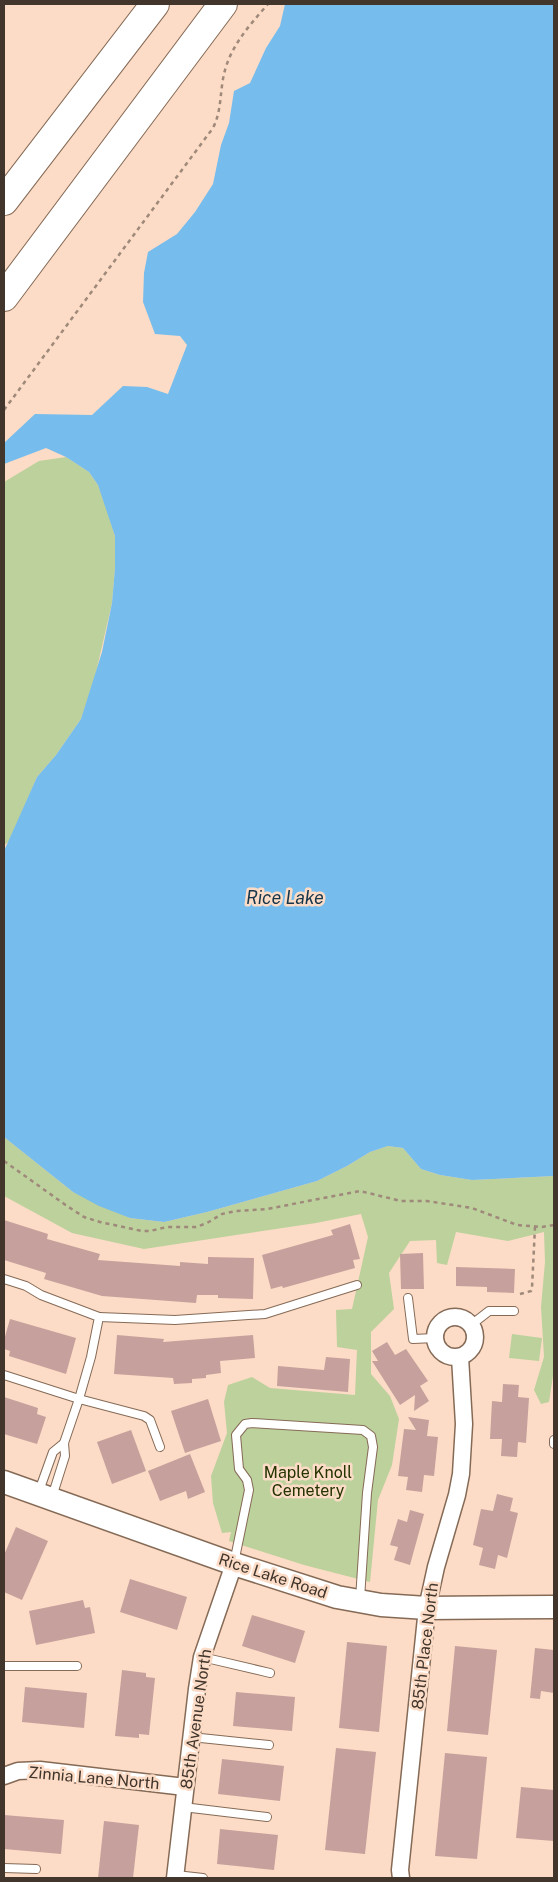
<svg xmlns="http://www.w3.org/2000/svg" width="558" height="1882" font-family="'Public Sans',sans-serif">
  <rect width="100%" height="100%" fill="#fcdcc6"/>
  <g fill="#bcd19c">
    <polygon points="66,457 89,472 98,485 106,505 115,536 115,568 112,603 94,681 81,719 56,755 37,777 9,842 4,845 4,482 39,461"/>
    <polygon points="4,1137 73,1192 130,1218 164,1222 207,1212 317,1181 347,1166 370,1152 388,1146 403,1148 421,1169 440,1175 472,1180 554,1176 554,1369 549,1402 541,1404 534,1390 544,1357 541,1307 545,1262 544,1232 508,1241 456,1232 447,1265 437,1263 436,1240 410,1241 389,1273 394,1309 371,1332 371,1374 390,1396 399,1419 392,1465 378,1500 370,1582 304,1565 229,1541 231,1532 222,1533 213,1503 211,1476 227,1433 224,1402 228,1385 252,1377 270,1388 355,1395 357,1350 337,1347 336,1310 352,1309 368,1237 361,1214 316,1223 144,1249 72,1233 4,1196"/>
    <polygon points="512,1334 542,1338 539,1361 509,1358"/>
  </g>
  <polygon fill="#76bced" points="285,4 554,4 554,1176 472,1180 440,1175 421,1169 403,1148 388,1146 370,1152 347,1166 317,1181 207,1212 164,1222 130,1218 99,1206 73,1192 4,1137 4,851 37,777 56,755 81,719 102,652 112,603 115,568 115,536 98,485 89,472 66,457 46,448 4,464 4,443 35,414 92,415 123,386 147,387 168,394 187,345 180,336 155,334 143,302 144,273 148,252 177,234 195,212 213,184 221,145 229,123 234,91 250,83 266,48 280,26"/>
  <g fill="#c6a09c">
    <polygon points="4,1220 48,1234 47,1239 100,1254 98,1260 180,1266 180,1262 208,1264 208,1257 254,1258 253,1299 218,1298 218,1295 197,1295 196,1303 102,1296 44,1279 46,1273 4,1260"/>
    <polygon points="350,1224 360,1259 353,1260 355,1268 283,1288 282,1286 271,1289 262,1255 333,1235 331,1230"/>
    <polygon points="423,1253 424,1289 401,1289 400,1254"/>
    <polygon points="456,1267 515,1269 514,1293 487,1292 487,1287 456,1286"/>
    <polygon points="10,1319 76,1338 66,1374 9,1356 10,1351 4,1349 4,1340"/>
    <polygon points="117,1335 164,1339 163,1342 253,1335 255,1358 220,1361 221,1373 206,1375 206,1378 192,1379 192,1383 174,1384 173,1378 114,1374"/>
    <polygon points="387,1342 395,1355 406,1349 428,1381 420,1386 429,1401 414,1411 415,1395 400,1405 372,1361 378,1361 372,1351"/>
    <polygon points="326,1357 350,1359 348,1392 277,1386 278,1366 324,1370"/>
    <polygon points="503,1384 519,1385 518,1397 529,1398 526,1443 518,1442 517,1457 501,1456 502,1439 490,1439 492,1401 502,1402"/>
    <polygon points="4,1397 38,1408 37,1414 46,1417 37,1444 4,1434"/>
    <polygon points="208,1399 221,1441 185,1453 171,1411"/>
    <polygon points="408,1417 429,1420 427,1436 438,1437 434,1476 424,1475 422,1492 406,1490 408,1477 398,1476 404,1429 416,1430"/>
    <polygon points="131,1430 146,1471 112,1484 97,1442"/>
    <polygon points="190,1454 205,1492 188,1499 186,1491 160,1501 148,1471"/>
    <polygon points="497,1494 513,1498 510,1511 518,1513 507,1558 498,1555 495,1569 479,1565 483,1548 473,1545 481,1509 493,1511"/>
    <polygon points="410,1510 424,1514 410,1565 394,1560 398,1547 390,1545 398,1519 407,1522"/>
    <polygon points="16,1527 48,1541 22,1600 4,1592 4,1555"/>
    <polygon points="130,1579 187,1597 177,1630 120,1612"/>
    <polygon points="83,1600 85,1608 90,1607 95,1633 36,1645 29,1611"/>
    <polygon points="252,1615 305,1631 295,1663 242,1646"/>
    <polygon points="347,1642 387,1646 379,1732 339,1728"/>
    <polygon points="455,1646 497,1650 488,1735 447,1731"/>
    <polygon points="535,1648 554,1650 554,1693 541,1691 540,1699 530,1698"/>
    <polygon points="122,1670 146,1673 146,1677 155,1678 149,1735 139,1734 139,1738 115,1736"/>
    <polygon points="25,1687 87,1693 84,1728 22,1722"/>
    <polygon points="236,1692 295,1697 292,1731 233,1726"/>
    <polygon points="336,1748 376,1752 365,1854 325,1850"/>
    <polygon points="445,1753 487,1757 477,1859 435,1856"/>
    <polygon points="222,1759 284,1766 280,1801 218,1794"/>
    <polygon points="521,1787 554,1790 554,1841 516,1838"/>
    <polygon points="4,1815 64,1820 61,1854 4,1849"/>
    <polygon points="104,1821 139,1825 133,1878 98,1878"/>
    <polygon points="220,1829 278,1835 274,1870 217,1864"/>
  </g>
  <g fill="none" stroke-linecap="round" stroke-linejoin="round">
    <g stroke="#856a56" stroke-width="10">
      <g id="lane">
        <polyline points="4,1279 26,1286 41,1295 99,1317 91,1357 79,1399 64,1443 65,1456 52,1497"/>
        <polyline points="408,1298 413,1339 435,1338"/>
        <polyline points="99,1317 175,1320 265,1314 357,1285"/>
        <polyline points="471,1325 489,1311 514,1311"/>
        <polyline points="4,1375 79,1399 144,1416 150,1420 160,1447"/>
        <polyline points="554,1440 554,1444"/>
        <polyline points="39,1491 53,1452 64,1443"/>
        <polyline points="234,1563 249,1490 247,1480 239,1469 236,1435 245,1424 252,1423 363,1430 371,1436 373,1447 367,1493 360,1599"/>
        <polyline points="202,1657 270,1673"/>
        <polyline points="4,1666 77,1666"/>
        <polyline points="191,1737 269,1745"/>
        <polyline points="183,1807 267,1817"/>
        <polyline points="4,1868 36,1869"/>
        <polyline points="176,1875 203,1878"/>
      </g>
    </g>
    <g stroke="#856a56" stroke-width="19">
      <g id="street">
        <circle cx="455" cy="1337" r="20"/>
        <polyline points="4,1776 18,1771 40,1770 185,1787"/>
        <polyline points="175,1878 197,1689 202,1657 234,1564"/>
        <polyline points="401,1878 400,1870 427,1608 436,1567 457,1495 461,1474 464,1424 460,1357"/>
      </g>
    </g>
    <g stroke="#856a56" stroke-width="25">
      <polyline id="secondary" points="4,1482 234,1564 337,1597 381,1605 427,1608 554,1607"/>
    </g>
    <g stroke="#856a56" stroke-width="30">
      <g id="highway">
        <polyline points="4,201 155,4"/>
        <polyline points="4,297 223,4"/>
      </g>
    </g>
    <g stroke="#9f897a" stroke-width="2.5" stroke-dasharray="4 4" stroke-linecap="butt">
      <path d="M 4,410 L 213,128 C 221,112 220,96 223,79 C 228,49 248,27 268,4"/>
      <polyline points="4,1161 67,1206 84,1217 100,1222 142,1231 150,1231 167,1227 196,1227 207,1223 222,1214 236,1211 267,1209 360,1191 401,1201 427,1201 472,1208 517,1225 542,1227 554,1225"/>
      <polyline points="520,1294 531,1291 532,1288 535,1227"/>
    </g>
    <use href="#lane" stroke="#fff" stroke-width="8"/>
    <use href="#street" stroke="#fff" stroke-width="16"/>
    <use href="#secondary" stroke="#fff" stroke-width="22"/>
    <use href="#highway" stroke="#fff" stroke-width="28"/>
  </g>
  <g text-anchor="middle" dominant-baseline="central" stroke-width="5" stroke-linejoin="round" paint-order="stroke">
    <g font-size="16" fill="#243300" stroke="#fcdcc6">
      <text x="308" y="1472">Maple Knoll<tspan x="308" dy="18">Cemetery</tspan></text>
    </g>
    <g font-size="16" fill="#41352c" stroke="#fcdcc6">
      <text transform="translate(273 1576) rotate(18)">Rice Lake Road</text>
      <text transform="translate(425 1646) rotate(-83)">85th Place North</text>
      <text transform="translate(196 1719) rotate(-82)">85th Avenue North</text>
      <text transform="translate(94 1778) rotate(5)">Zinnia Lane North</text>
    </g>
    <g font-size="18" font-style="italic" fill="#16354a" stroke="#fcdcc6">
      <text x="285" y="897">Rice Lake</text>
    </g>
  </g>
  <rect width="558" height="1882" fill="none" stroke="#41352c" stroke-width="10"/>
</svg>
